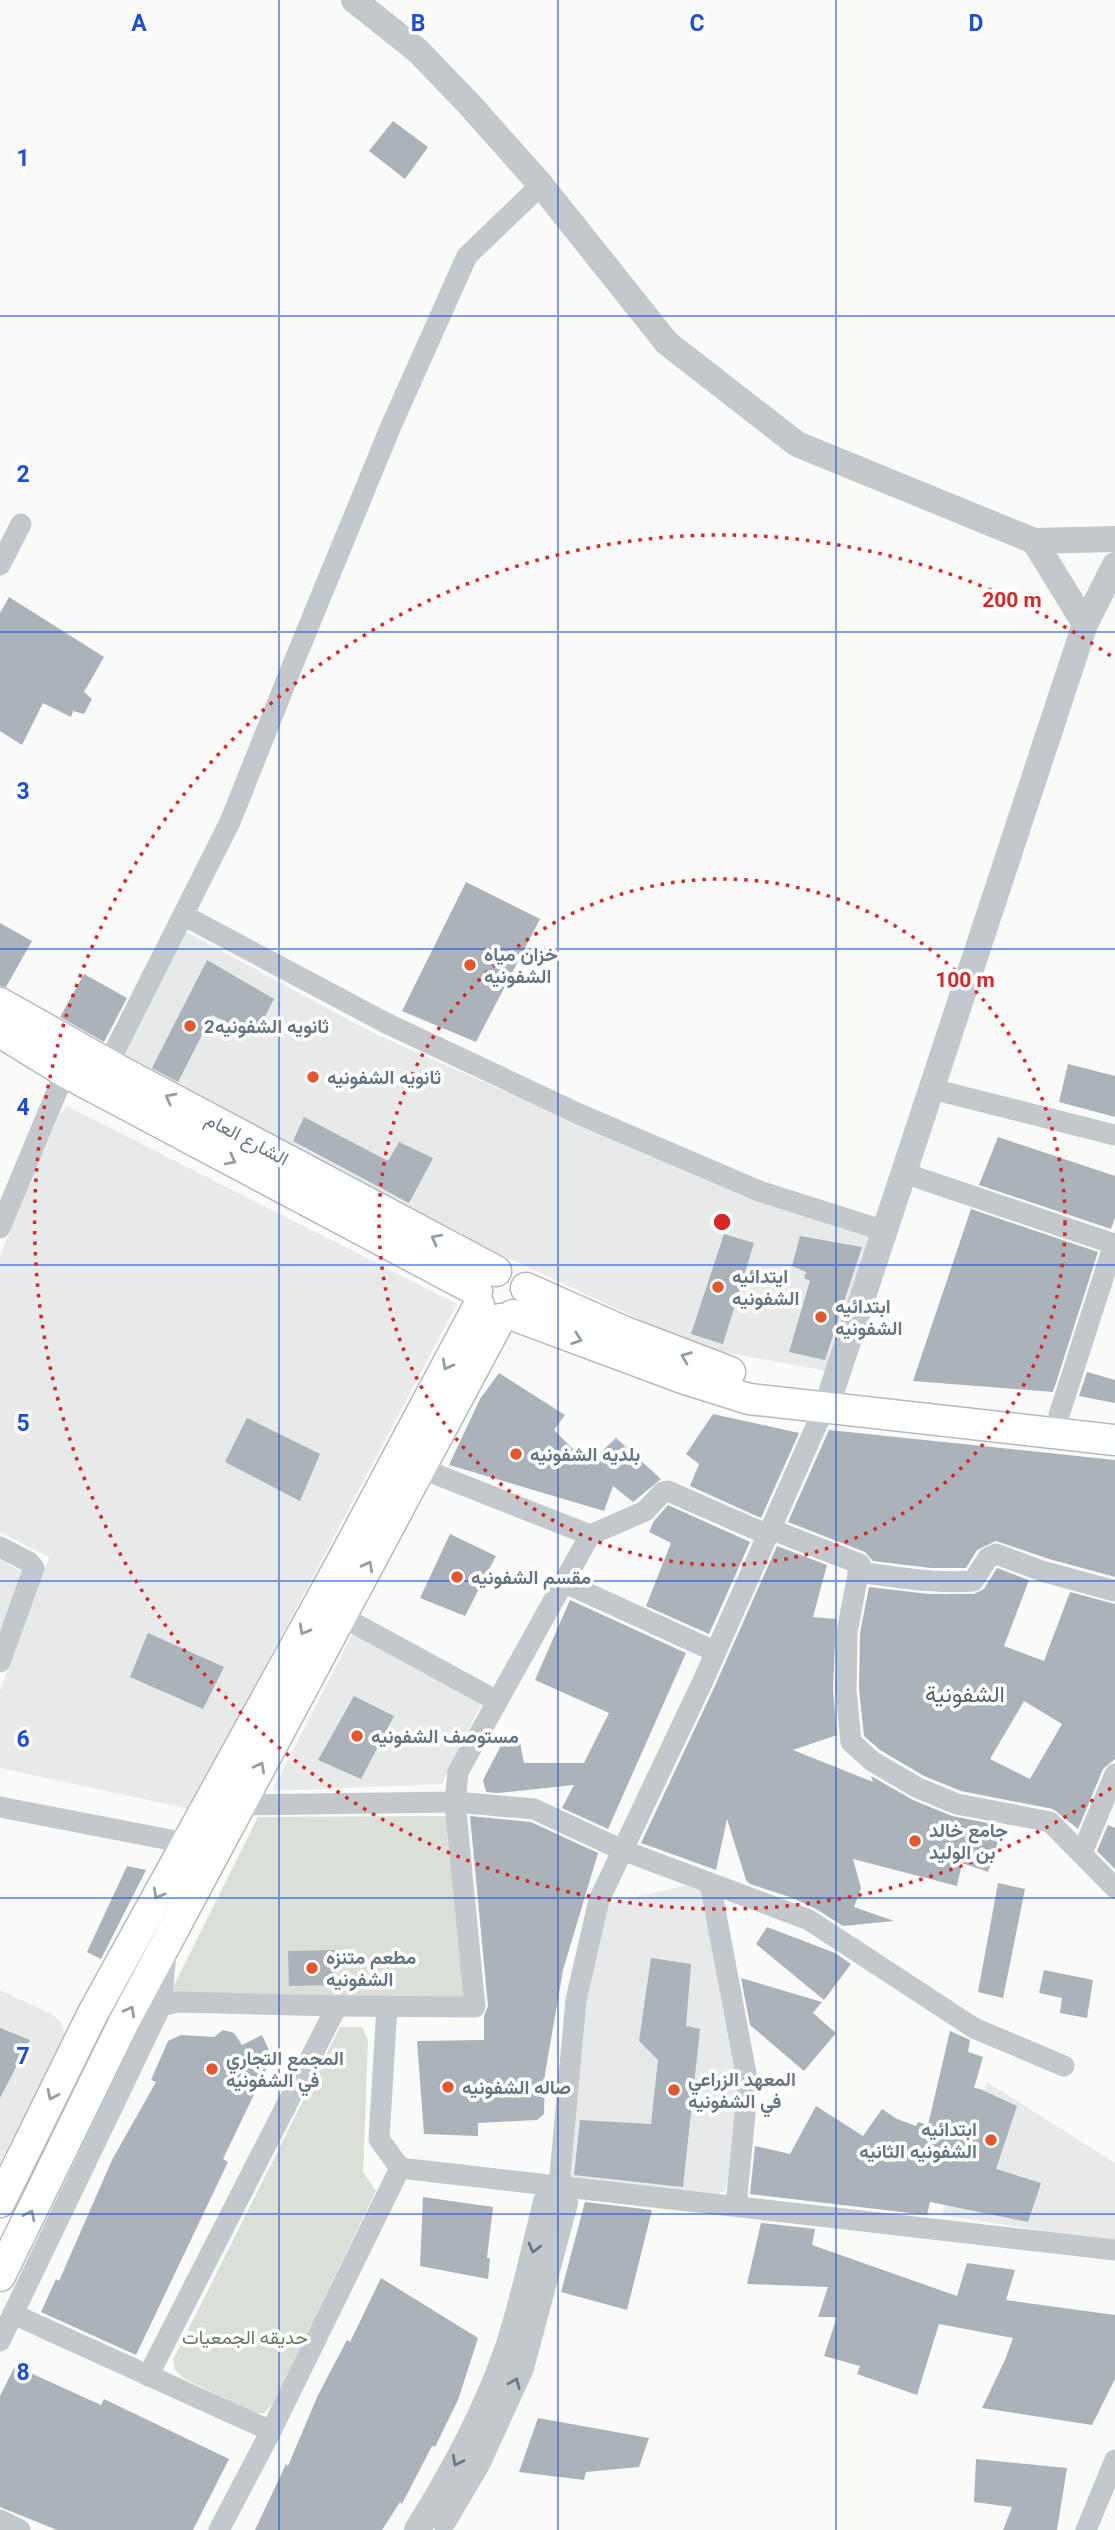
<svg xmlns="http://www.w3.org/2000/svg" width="1115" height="2530" font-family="Roboto,Vazirmatn,sans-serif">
  <rect width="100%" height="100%" fill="#fafaf8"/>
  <g fill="#e8e9e9">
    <polygon points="185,931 375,1034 738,1194 882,1240 838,1373 718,1351 671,1334 410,1212 119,1061"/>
    <polygon points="67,1106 457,1304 190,1809 0,1768 0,1691 49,1557 0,1532 0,1255 59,1115"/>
    <polygon points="0,1560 24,1573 0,1631"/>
    <polygon points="353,1633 482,1702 442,1784 272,1791"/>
    <polygon points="688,1885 700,1890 702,1894 737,2077 739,2094 728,2180 725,2191 716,2194 567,2178 582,2031 601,1915 609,1903"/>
    <polygon points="0,1990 51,2014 61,2022 65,2035 0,2163"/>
    <polygon points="987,2082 1115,2163 1115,2242 942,2215"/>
  </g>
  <g fill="#dadfd7">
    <polygon points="448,1816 467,1997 169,1995 258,1817"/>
    <polygon points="340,2027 362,2027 368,2040 363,2172 376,2191 273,2403 264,2413 255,2413 185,2379 175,2370 173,2360"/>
  </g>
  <g fill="#aab3b9" fill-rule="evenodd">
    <polygon points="393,121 428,147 405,179 369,151"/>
    <polygon points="9,597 104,657 84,692 92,699 84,714 73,711 71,717 43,703 22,745 0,731 0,613"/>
    <polygon points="466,882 540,919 476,1042 402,1011"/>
    <polygon points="0,923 32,941 6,987 0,986"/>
    <polygon points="207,960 274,999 255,1036 212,1015 178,1082 152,1068"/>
    <polygon points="84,974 127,998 104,1042 60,1017"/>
    <polygon points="1068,1064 1115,1076 1115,1117 1059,1102"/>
    <polygon points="304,1117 388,1161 399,1142 433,1158 409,1203 293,1141"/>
    <polygon points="998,1137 1115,1176 1115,1217 1111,1229 979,1185"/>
    <polygon points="971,1209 1098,1252 1053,1392 913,1381"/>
    <polygon points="724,1234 754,1243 723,1344 691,1334"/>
    <polygon points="800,1236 862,1247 825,1360 789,1352 810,1281 804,1278 806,1272 792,1266"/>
    <polygon points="1087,1372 1115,1380 1115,1403 1079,1396"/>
    <polygon points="499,1373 565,1415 554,1430 588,1464 616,1438 661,1479 633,1502 613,1486 604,1511 449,1465 480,1399"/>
    <polygon points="713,1414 799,1433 761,1518 690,1486 699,1464 686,1454"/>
    <polygon points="247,1418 320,1454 300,1501 225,1462"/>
    <polygon points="829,1430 1115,1460 1115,1577 1049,1559 996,1541 977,1550 966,1568 931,1568 873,1561 865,1552 788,1522"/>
    <polygon points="668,1505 750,1542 709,1634 646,1606 671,1543 649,1532 654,1521"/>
    <polygon points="450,1534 496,1556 465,1616 420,1598"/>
    <polygon points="777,1546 827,1565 813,1617 836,1619 833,1690 837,1735 793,1750 873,1782 871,1776 913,1800 952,1816 1003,1826 988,1872 962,1863 957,1886 853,1859 861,1888 854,1907 894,1921 843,1926 816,1909 793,1898 750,1884 746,1880 727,1819 716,1870 641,1843 714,1688"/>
    <path d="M 997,1568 L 1029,1580 L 1004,1646 L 1044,1661 L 1070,1592 L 1115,1604 L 1115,1759 L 1103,1769 L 1078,1829 L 1053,1809 L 961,1791 L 924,1776 L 880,1750 L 864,1736 L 859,1689 L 860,1633 L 869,1587 L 929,1594 L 974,1594 L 984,1589 ZM 1024,1701 L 1062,1724 L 1030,1779 L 990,1759 Z"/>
    <polygon points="570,1600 686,1653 608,1829 562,1808 574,1785 498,1793 486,1792 483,1780 507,1734 519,1737 524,1763 584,1763 609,1713 535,1680"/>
    <polygon points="148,1633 224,1667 203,1709 130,1677"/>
    <polygon points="354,1696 394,1716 361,1779 318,1760"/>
    <polygon points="470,1816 531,1822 598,1853 563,1970 545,2074 544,2114 537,2120 478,2123 478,2136 424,2134 417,2041 484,2040 484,2016 488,2006"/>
    <polygon points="1108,1825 1115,1828 1115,1869 1097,1851"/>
    <polygon points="127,1866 146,1870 101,1959 87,1952"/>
    <polygon points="998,1883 1025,1889 1003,1998 978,1992"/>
    <polygon points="767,1927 835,1953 851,1964 824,2000 756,1944"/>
    <polygon points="335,1950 336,1985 289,1986 288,1951"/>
    <polygon points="651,1958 691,1964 686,2026 700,2029 683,2187 574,2175 580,2120 651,2124 658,2060 639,2041"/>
    <polygon points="1044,1970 1093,1980 1087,2018 1060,2013 1062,1998 1039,1993"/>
    <polygon points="741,1978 822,2002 813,2013 836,2033 804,2071 750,2025"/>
    <polygon points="0,2028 30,2040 0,2098"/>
    <polygon points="223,2030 234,2033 242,2045 262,2035 272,2057 223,2159 228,2162 136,2355 41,2312 56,2279 59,2281 112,2160 156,2082 151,2080 168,2041 181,2035 214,2037"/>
    <polygon points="950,2031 970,2040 968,2052 983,2057 974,2088 980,2089 1017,2106 996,2169 1041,2183 1028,2222 930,2202 927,2215 750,2194 755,2146 790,2154 816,2106 863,2136 882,2109 897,2119 916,2126 918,2122 928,2125"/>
    <polygon points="423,2197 493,2207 487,2258 490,2258 488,2279 420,2266"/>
    <polygon points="585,2202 652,2210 627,2310 561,2292"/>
    <polygon points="761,2223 815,2229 812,2245 957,2296 967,2263 1015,2270 1006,2300 1115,2315 1115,2379 1092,2425 982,2408 1005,2360 1013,2338 939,2324 917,2395 857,2374 860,2366 824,2356 837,2317 818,2317 828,2287 747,2284"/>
    <polygon points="381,2278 478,2338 458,2400 435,2447 432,2446 402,2504 400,2502 382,2530 255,2530 286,2464 288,2466 318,2395 347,2340 350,2342"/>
    <polygon points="15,2366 101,2405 104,2399 229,2459 193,2530 57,2530 0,2507 0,2396"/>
    <polygon points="538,2418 649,2438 639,2467 586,2472 584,2480 519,2472"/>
    <polygon points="976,2459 1067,2468 1057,2530 1003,2530 1012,2507 974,2502"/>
  </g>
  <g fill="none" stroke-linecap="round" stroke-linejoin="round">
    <g stroke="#b3babf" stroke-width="33">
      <g id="secondary">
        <polyline points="0,1003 122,1072 496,1271"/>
        <polyline points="0,1032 65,1072 477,1291"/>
        <polyline points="526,1288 625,1332 730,1372"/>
        <polyline points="513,1315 685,1379 749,1399 1115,1440"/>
        <polyline points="0,2202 92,2015 339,1567 479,1305"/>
        <polyline points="0,2276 124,2022 500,1319"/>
      </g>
    </g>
    <g stroke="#c3c8cc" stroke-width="21">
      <polyline points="0,565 21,524"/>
      <polyline points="183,915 386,1023 579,1114 759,1191 885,1231"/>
      <polyline points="108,1064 230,822 291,669 391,426 467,256 541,185"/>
      <polyline points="932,1089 1115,1135"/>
      <polyline points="904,1173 1114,1244 1059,1415"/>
      <polyline points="0,1228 65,1072"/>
      <polyline points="770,1529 860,1564 847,1632 846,1690 851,1742 872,1761 918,1788 957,1804 1050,1822 1115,1888"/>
      <polyline points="590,1535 645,1511 663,1492 668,1491 768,1535"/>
      <polyline points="0,1547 29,1562 34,1568 0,1662"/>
      <path d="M 858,1572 C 896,1577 935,1584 973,1581 L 988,1558 L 996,1554 L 1045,1572 L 1115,1591"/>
      <polyline points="563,1582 716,1652"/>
      <polyline points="341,1616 497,1701"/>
      <polyline points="240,1805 455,1802 534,1809 622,1850 809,1920 974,2028 1064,2066"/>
      <polyline points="0,1807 186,1843"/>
      <polyline points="1082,1853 1115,1774"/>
      <polyline points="710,1883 748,2084 736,2206"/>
      <polyline points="161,2006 178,2002 337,2006 475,2007 455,1802 458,1772 590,1535 420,1468"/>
      <polyline points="387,2006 379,2139 400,2168"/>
      <polyline points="559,2186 576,2000 599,1900 702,1683 830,1395"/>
      <polyline points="13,2314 271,2431"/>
      <polyline points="0,2341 161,2006 166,1953"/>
      <polyline points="148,2376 337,2006"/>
      <polyline points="0,2520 20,2530"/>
      <polyline points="219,2530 271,2431 400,2168 1115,2250"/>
      <polyline points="1086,2530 1115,2460"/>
    </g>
    <g stroke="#c3c8cc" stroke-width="26">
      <polyline points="354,0 418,51 469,104 541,185 667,343 797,444 1034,541 1115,539"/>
      <polyline points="1034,541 1085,624"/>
      <polyline points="832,1390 1085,624 1115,565"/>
      <polyline points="444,2520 477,2464 521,2368 565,2203 559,2186"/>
      <path d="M 417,2530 C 452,2474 484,2415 506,2353 C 523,2304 533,2252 546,2202 L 559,2186"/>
    </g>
    <use href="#secondary" stroke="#fff" stroke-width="30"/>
  </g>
  <defs><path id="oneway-chevron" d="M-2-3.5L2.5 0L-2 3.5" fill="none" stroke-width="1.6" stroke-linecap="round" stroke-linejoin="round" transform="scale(1.75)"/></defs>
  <g stroke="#939fa8">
    <use href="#oneway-chevron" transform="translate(170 1098) rotate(-152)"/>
    <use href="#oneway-chevron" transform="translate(231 1160) rotate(28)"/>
    <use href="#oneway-chevron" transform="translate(436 1239) rotate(-152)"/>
    <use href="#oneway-chevron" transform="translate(577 1339) rotate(20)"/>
    <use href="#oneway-chevron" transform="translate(686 1357) rotate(-158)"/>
    <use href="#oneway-chevron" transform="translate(447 1365) rotate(118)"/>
    <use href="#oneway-chevron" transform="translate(368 1566) rotate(-62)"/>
    <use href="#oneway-chevron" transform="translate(304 1630) rotate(119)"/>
    <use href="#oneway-chevron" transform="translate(260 1767) rotate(-62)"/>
    <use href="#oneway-chevron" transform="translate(158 1894) rotate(119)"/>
    <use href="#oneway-chevron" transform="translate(130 2011) rotate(-62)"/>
    <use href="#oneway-chevron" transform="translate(52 2095) rotate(116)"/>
    <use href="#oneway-chevron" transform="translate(30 2215) rotate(-64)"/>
  </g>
  <g stroke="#6a7a87">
    <use href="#oneway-chevron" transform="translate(534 2248) rotate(105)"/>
    <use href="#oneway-chevron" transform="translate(515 2383) rotate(-67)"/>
    <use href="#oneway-chevron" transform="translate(457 2461) rotate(118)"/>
  </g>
  <path fill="none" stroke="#1d4ed8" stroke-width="2" stroke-opacity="0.55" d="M 279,0 L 279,2530M 558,0 L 558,2530M 836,0 L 836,2530M 0,316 L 1115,316M 0,632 L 1115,632M 0,949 L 1115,949M 0,1265 L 1115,1265M 0,1581 L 1115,1581M 0,1898 L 1115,1898M 0,2214 L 1115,2214"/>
  <g fill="none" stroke="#d62828" stroke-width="3.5" stroke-dasharray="3.5 7">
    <circle cx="722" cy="1222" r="343"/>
    <path d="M1111 1788A687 687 0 1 1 1111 656"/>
  </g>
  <g fill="#e4572e" stroke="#fff" stroke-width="2.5">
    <circle cx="470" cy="965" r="7"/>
    <circle cx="190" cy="1026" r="7"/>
    <circle cx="313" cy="1077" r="7"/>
    <circle cx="718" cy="1287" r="7"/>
    <circle cx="821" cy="1317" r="7"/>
    <circle cx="516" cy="1454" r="7"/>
    <circle cx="457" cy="1577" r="7"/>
    <circle cx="357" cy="1736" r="7"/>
    <circle cx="915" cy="1841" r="7"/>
    <circle cx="312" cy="1968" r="7"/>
    <circle cx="212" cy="2069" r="7"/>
    <circle cx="448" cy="2087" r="7"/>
    <circle cx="674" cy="2090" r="7"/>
    <circle cx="991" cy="2140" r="7"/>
  </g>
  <g text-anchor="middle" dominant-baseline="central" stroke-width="7" stroke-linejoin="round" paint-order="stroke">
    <g font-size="19" font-weight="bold" fill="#657683" stroke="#fff" text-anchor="start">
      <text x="484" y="954">خزان مياه<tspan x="484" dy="22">الشفونيه</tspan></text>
      <text x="204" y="1026">ثانويه الشفونيه2</text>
      <text x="327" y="1077">ثانويه الشفونيه</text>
      <text x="732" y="1276">ايتدائيه<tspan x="732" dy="22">الشفونيه</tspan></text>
      <text x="835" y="1306">ابتدائيه<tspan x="835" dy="22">الشفونيه</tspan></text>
      <text x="530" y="1454">بلديه الشفونيه</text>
      <text x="471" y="1577">مقسم الشفونيه</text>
      <text x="371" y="1736">مستوصف الشفونيه</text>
      <text x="929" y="1830">جامع خالد<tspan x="929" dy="22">بن الوليد</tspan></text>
      <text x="326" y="1957">مطعم متنزه<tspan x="326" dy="22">الشفونيه</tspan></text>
      <text x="226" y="2058">المجمع التجاري<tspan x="226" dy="22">في الشفونيه</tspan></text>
      <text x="688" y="2079">المعهد الزراعي<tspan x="688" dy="22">في الشفونيه</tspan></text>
      <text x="462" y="2087">صاله الشفونيه</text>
      <text x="977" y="2129" text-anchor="end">ابتدائيه<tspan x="977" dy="22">الشفونيه الثانيه</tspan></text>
    </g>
    <g font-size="19" fill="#657683" stroke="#fff">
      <text transform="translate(247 1139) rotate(28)">الشارع العام</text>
    </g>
    <g font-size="19" fill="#687a64" stroke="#fff">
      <text x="245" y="2337">حديقه الجمعيات</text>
    </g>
    <g font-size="23" fill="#57646e" stroke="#fff">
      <text x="965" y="1694">الشفونية</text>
    </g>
  </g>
  <g font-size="23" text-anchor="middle" font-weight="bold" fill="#1d4ed8" stroke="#fff" stroke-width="7" stroke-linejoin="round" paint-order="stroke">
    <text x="139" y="31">A</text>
    <text x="418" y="31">B</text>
    <text x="697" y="31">C</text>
    <text x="976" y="31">D</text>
    <text x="23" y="166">1</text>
    <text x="23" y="482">2</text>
    <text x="23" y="799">3</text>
    <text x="23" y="1115">4</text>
    <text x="23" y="1431">5</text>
    <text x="23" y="1747">6</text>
    <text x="23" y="2064">7</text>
    <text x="23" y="2380">8</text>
  </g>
  <circle cx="722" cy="1222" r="10" fill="#d62828" stroke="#fff" stroke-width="3.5"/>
  <g font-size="21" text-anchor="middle" font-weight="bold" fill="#d62828" stroke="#fff" stroke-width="7" stroke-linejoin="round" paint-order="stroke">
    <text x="1012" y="607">200 m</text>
    <text x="965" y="987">100 m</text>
  </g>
</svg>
